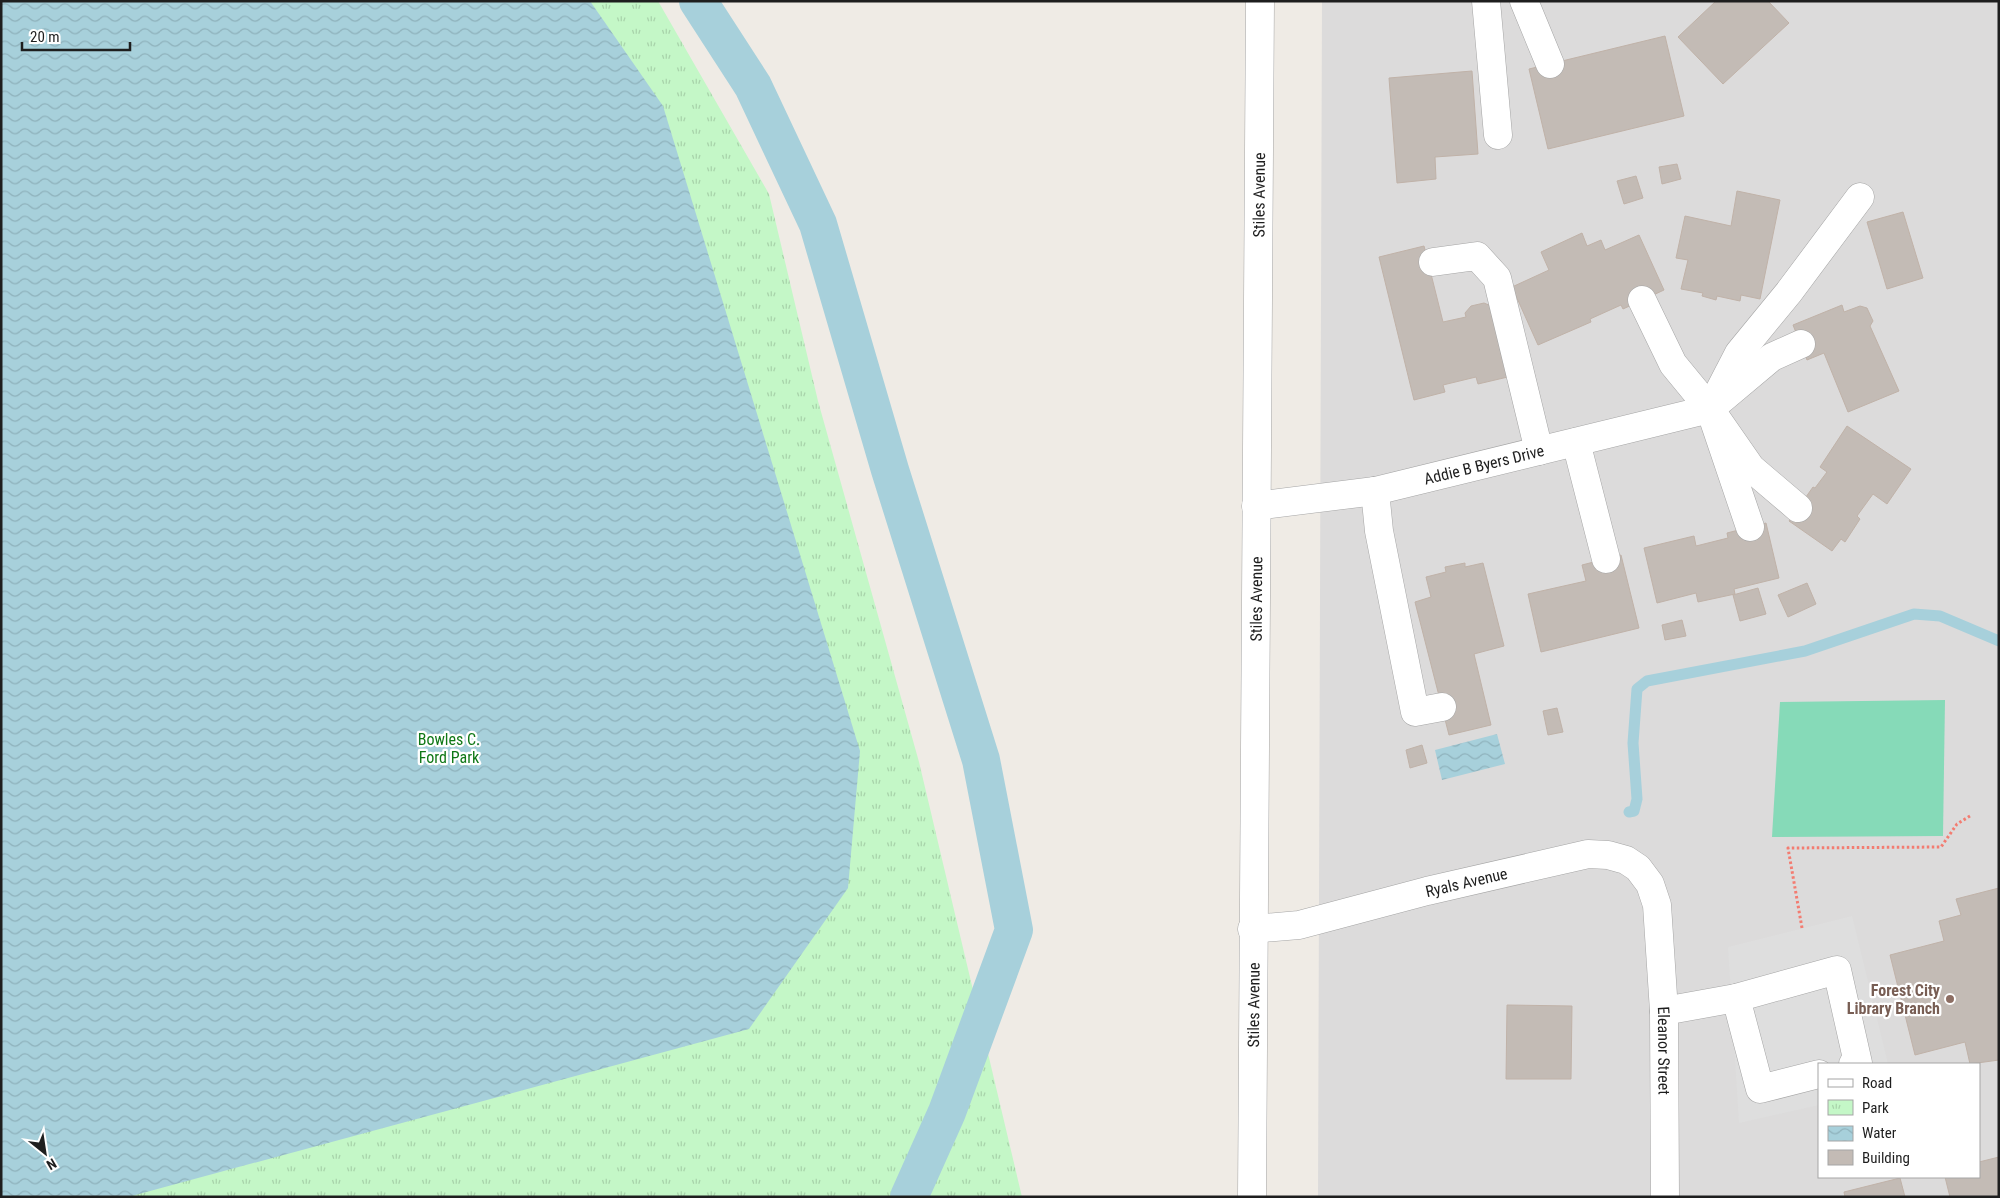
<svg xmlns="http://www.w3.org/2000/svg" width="2000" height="1198" font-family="'Roboto Condensed',sans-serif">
  <defs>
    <pattern id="park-tufts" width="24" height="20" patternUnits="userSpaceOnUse" patternTransform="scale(1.25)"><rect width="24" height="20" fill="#c4f7c7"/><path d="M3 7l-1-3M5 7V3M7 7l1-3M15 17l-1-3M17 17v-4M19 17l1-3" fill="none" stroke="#a8d3aa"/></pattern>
    <pattern id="water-waves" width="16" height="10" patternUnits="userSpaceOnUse" patternTransform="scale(1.25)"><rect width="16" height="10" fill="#a7d0db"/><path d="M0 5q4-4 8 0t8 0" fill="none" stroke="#8fb2bc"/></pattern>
  </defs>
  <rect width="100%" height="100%" fill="#efebe5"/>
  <path fill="#dcdbdb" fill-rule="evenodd" d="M 1322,1 L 1999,1 L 1999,1197 L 1318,1197 ZM 1819,1064 L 1979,1064 L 1979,1177 L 1819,1177 Z"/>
  <polygon fill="url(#park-tufts)" points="1,1 658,1 769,194 818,401 919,762 1022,1197 1,1197"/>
  <polygon fill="#86dab8" points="1945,700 1943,836 1772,837 1780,702"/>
  <polygon fill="#dedede" points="1852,916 1888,1064 1819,1064 1819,1105 1739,1123 1728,947"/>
  <g fill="url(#water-waves)">
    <polygon points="1,1 590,1 663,106 860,751 848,888 749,1029 128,1197 1,1197"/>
    <polygon points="1497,734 1505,764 1442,780 1435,750"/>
  </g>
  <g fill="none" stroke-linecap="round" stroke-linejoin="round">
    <polyline stroke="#a7d0db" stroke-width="11" points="1629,812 1634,811 1637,799 1633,743 1637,689 1647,681 1805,651 1914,614 1940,616 1999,641"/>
    <polyline stroke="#a7d0db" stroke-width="38" points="698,1 753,86 818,224 890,470 981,760 1014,930 947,1112 909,1197"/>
  </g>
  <g fill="#c3bbb5" stroke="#c0b2a8">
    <polygon points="1716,1 1768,1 1789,23 1723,84 1678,37"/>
    <polygon points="1665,36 1684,116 1548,149 1529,69"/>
    <polygon points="1472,71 1478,154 1435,157 1436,179 1397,183 1389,78"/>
    <polygon points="1677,164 1681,179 1662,184 1659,167"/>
    <polygon points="1636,176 1643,198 1624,204 1617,181"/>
    <polygon points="1737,191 1780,200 1760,299 1741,295 1740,301 1717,296 1716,300 1702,296 1703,293 1681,289 1688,260 1676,258 1685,216 1731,226"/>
    <polygon points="1903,212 1923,278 1887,289 1867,222"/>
    <polygon points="1582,233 1587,246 1601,240 1605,250 1639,235 1664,290 1623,309 1621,305 1590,319 1591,322 1538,345 1512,287 1549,270 1541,252"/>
    <polygon points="1424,246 1443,322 1466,317 1465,313 1471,306 1484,303 1496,308 1512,376 1478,384 1476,377 1443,385 1445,392 1414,400 1379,257"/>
    <polygon points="1842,305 1844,312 1860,306 1867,308 1873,321 1870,326 1899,391 1848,412 1824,353 1807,360 1793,325"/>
    <polygon points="1847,426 1911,469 1887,504 1873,494 1857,516 1860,519 1845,542 1841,539 1832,551 1789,521 1813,487 1815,488 1827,472 1820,467"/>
    <polygon points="1766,523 1779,578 1734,589 1735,594 1698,602 1696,593 1657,603 1644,548 1694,536 1696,546 1728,538 1727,533"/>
    <polygon points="1621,555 1639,628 1541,652 1528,594 1586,581 1582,565"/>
    <polygon points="1465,563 1465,567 1483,563 1504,646 1474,654 1491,725 1449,735 1415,602 1431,597 1426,577 1446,572 1445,567"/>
    <polygon points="1807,583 1816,604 1788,617 1778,595"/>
    <polygon points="1758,588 1766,614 1740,621 1733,595"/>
    <polygon points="1682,620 1686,636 1665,640 1662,625"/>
    <polygon points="1557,708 1563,732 1548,735 1543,711"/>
    <polygon points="1422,745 1427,763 1410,768 1406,750"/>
    <polygon points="1999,888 1999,1060 1970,1064 1965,1042 1915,1055 1890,955 1944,941 1939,921 1961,915 1956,899"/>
    <polygon points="1507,1005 1572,1006 1571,1079 1506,1079"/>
    <polygon points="1999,1157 1999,1197 1950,1197 1945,1177 1979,1177 1979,1162"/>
    <polygon points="1900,1178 1905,1197 1845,1197 1844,1192"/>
  </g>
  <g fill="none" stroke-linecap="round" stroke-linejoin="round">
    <g stroke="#a5a5a5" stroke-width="29">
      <g id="minor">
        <polyline points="1486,1 1498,135"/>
        <polyline points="1524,1 1550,64"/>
        <polyline points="1433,262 1477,256 1497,278 1539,451"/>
        <polyline points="1642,300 1673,364 1710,409 1751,468 1798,508"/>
        <polyline points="1576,442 1606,559"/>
        <polyline points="1375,491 1379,531 1415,712 1442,707"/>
        <path id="s1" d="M 1256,506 L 1375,491 L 1710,409 L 1772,357 L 1801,344"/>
        <polyline points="1750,527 1710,409 1739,353 1789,292 1860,197"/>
        <path id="s2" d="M 1252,929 L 1299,925 L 1427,891 L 1588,854 L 1608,855 L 1626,860 L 1638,868 L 1650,884 L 1657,905 L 1664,1011 L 1665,1197"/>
        <polyline points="1736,998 1760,1089 1819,1074"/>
        <polyline points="1664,1011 1736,998 1837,970 1858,1063 1853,1064"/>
        <path id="s3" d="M 1252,1197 L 1260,1"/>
      </g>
    </g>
    <polyline stroke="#f37c71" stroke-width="3" stroke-dasharray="2.5 2.5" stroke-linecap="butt" points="1802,928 1788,848 1941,847 1957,824 1970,816"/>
    <use href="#minor" stroke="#fff" stroke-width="28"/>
  </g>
  <circle fill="#8d6e63" stroke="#fff" stroke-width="2" cx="1950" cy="999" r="5"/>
  <g text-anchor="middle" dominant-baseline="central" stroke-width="4.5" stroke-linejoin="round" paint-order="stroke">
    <g font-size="16" fill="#1e1e1e" stroke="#fff">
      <text stroke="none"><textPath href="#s3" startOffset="1002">Stiles Avenue</textPath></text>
      <text stroke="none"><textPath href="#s1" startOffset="232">Addie B Byers Drive</textPath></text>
      <text stroke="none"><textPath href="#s3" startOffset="598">Stiles Avenue</textPath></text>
      <text stroke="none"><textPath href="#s2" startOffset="220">Ryals Avenue</textPath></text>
      <text stroke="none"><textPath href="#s3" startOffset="192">Stiles Avenue</textPath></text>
      <text stroke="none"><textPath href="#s2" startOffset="586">Eleanor Street</textPath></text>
    </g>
    <g font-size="16" fill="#107817" stroke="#fff">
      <text x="449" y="739">Bowles C.<tspan x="449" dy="18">Ford Park</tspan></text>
    </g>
    <g font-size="16" font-weight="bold" fill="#785e54" stroke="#fff" text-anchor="end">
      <text x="1940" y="990">Forest City<tspan x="1940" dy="18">Library Branch</tspan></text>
    </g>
  </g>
  <rect width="2000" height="1198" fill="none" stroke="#1e1e1e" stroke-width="5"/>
  <rect x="1818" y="1063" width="162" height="115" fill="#ffffff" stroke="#a5a5a5"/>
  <rect x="1828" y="1079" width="25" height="8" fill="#ffffff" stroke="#a5a5a5"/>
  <text x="1862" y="1088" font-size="15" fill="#1e1e1e">Road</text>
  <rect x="1828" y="1100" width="25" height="15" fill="url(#park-tufts)" stroke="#a5a5a5"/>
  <text x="1862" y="1113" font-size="15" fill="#1e1e1e">Park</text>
  <rect x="1828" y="1126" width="25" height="15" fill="url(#water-waves)" stroke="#a5a5a5"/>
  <text x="1862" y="1138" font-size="15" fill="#1e1e1e">Water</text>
  <rect x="1828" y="1150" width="25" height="15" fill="#c3bbb5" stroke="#a5a5a5"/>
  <text x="1862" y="1163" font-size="15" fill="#1e1e1e">Building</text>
  <g transform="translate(45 1153) rotate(150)" stroke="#ffffff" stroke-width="4" paint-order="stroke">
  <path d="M0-4L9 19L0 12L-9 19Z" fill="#1e1e1e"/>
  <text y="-8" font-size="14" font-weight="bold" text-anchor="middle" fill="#1e1e1e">N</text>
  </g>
  <path d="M22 42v8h108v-8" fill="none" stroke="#1e1e1e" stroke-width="2.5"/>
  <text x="30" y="42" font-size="15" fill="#1e1e1e" stroke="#ffffff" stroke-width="4" paint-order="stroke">20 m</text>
</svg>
